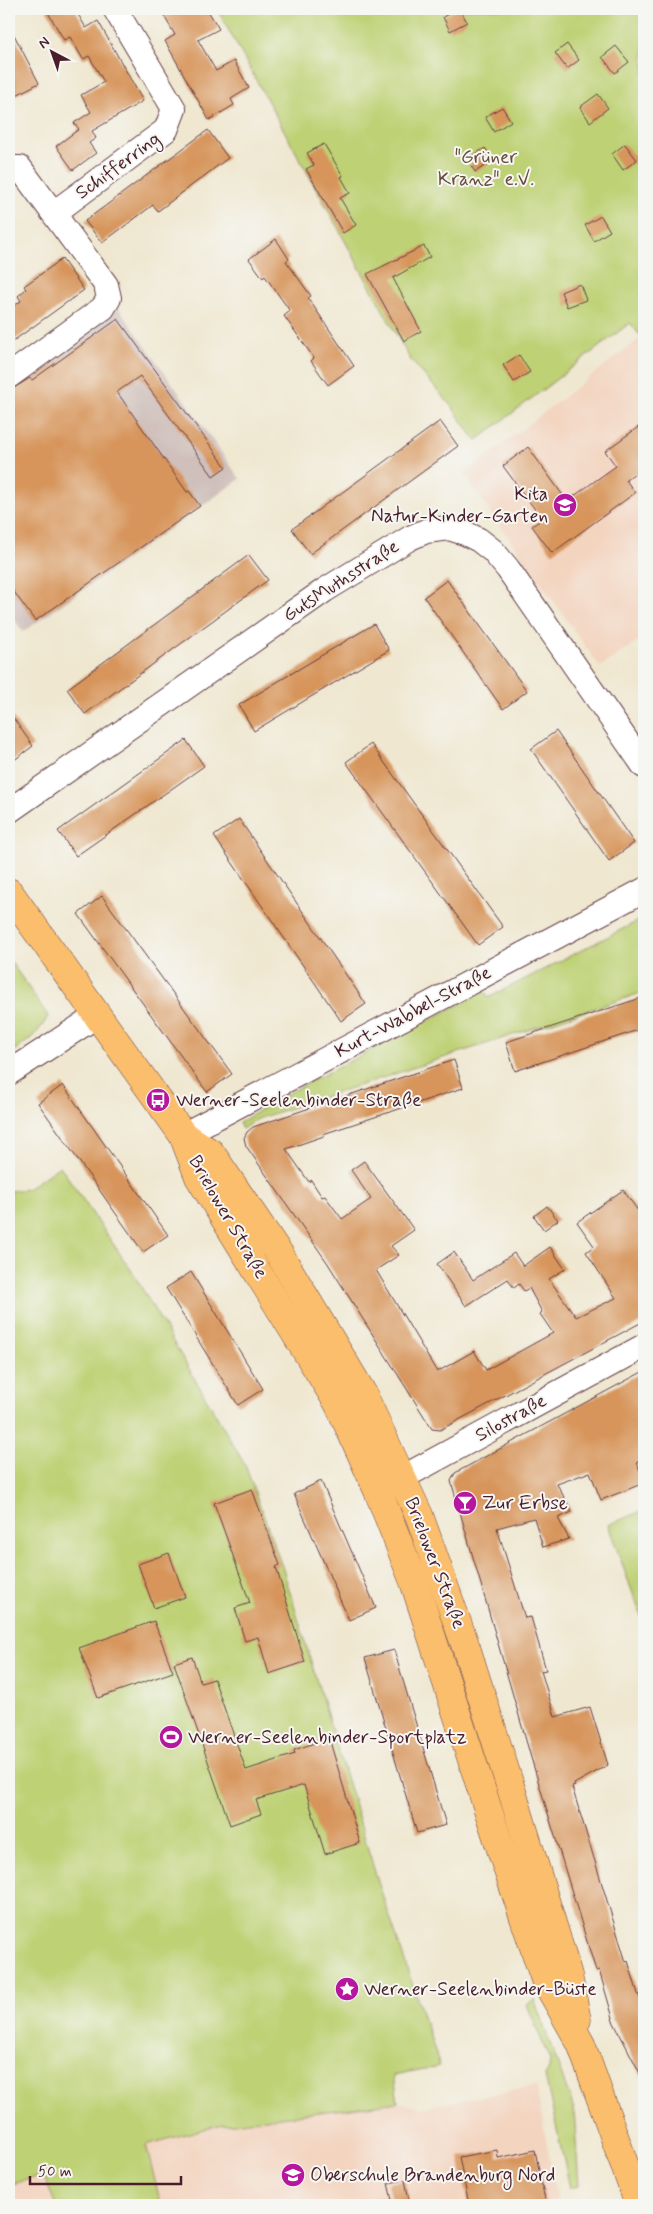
<svg xmlns="http://www.w3.org/2000/svg" width="653" height="2214" font-family="Mynerve,sans-serif">
  <rect width="100%" height="100%" fill="#f6f6f2"/>
  <filter id="ink" filterUnits="userSpaceOnUse"><feTurbulence type="fractalNoise" baseFrequency=".02" numOctaves="2"/><feDisplacementMap in="SourceGraphic" scale="10" xChannelSelector="R" yChannelSelector="G"/><feConvolveMatrix kernelMatrix="1 2 1 2 8 2 1 2 1" color-interpolation-filters="sRGB"/></filter>
  <filter id="wash" filterUnits="userSpaceOnUse"><feTurbulence type="fractalNoise" baseFrequency=".0096" numOctaves="4" result="noise"/><feDisplacementMap in="SourceGraphic" scale="20" xChannelSelector="R" yChannelSelector="G"/><feGaussianBlur stdDeviation="1.12" result="paint"/><feColorMatrix in="noise" values="0 0 0 0 0 0 0 0 0 0 0 0 0 0 0 0 0 1.4 0 .05"/><feComposite in="paint" operator="in"/></filter>
  <g filter="url(#wash)">
    <rect width="100%" height="100%" fill="#efe7d0"/>
    <g fill="#f3d4bf">
      <polygon points="642,337 644,340 644,637 600,667 464,474"/>
      <polygon points="536,2086 558,2205 161,2205 145,2145 218,2125 398,2102 420,2108"/>
      <polygon points="43,2175 56,2205 9,2205 9,2185"/>
    </g>
    <polygon fill="#cfc0bb" points="118,307 240,479 23,632 9,612 9,386"/>
    <g fill="#bed174" stroke="#847850">
      <polygon points="217,9 644,9 644,340 630,323 476,441 453,408 410,359"/>
      <polygon points="644,918 644,992 257,1119 242,1129 239,1123 279,1098 485,991 488,998"/>
      <path d="M 9,959 L 48,1016 C 40,1033 25,1044 9,1054 Z"/>
      <polygon points="60,1166 133,1273 245,1465 282,1566 378,1882 440,2066 394,2075 398,2102 218,2125 146,2145 161,2205 56,2205 43,2175 9,2185 9,1191 27,1189"/>
      <polygon points="644,1510 644,1624 608,1525"/>
      <polygon points="534,1999 574,2109 579,2186 570,2188 545,2076 549,2069 550,2060 527,2005"/>
    </g>
    <g id="blocks">
      <g fill="#d7955b">
        <polygon points="46,9 75,9 86,28 98,21 143,101 92,131 96,138 89,143 96,153 73,170 56,146 79,129 74,123 91,112 81,95 104,82 89,56 83,59 70,37 64,40"/>
        <polygon points="160,9 207,9 219,29 198,40 216,71 234,61 249,88 231,99 234,105 209,120 165,41 175,35"/>
        <polygon points="457,9 460,9 467,22 450,31 443,17"/>
        <polygon points="9,25 39,83 9,99"/>
        <polygon points="567,44 579,60 567,69 555,53"/>
        <polygon points="616,46 629,62 615,73 602,57"/>
        <polygon points="598,94 608,108 590,122 580,107"/>
        <polygon points="502,107 511,121 494,132 485,117"/>
        <polygon points="208,130 228,158 158,211 153,205 102,243 85,221"/>
        <polygon points="324,144 343,176 341,177 350,193 340,198 356,225 343,233 306,169 314,165 307,153"/>
        <polygon points="625,144 637,160 623,170 612,154"/>
        <polygon points="485,148 493,161 475,172 467,159"/>
        <polygon points="601,216 610,231 594,241 585,225"/>
        <polygon points="276,239 289,259 286,261 311,296 308,298 354,366 328,385 311,361 314,358 284,316 290,311 265,276 263,278 249,259"/>
        <polygon points="424,246 430,257 393,278 421,331 404,341 367,274"/>
        <polygon points="62,259 84,290 9,344 9,309 21,301 18,296 26,289 24,286"/>
        <polygon points="580,284 586,300 567,307 561,292"/>
        <polygon points="118,319 226,467 213,476 140,376 117,392 187,492 189,491 200,506 35,621 9,585 9,391 30,378 32,380"/>
        <polygon points="519,355 530,372 514,382 503,365"/>
        <polygon points="440,421 458,446 310,554 292,529"/>
        <polygon points="644,423 644,466 626,480 635,493 552,553 532,526 542,519 503,466 528,447 567,501 616,466 605,451"/>
        <polygon points="249,555 268,580 85,714 67,689"/>
        <polygon points="447,580 527,691 503,709 424,597"/>
        <polygon points="374,624 389,650 254,731 239,705"/>
        <polygon points="9,712 33,746 9,764"/>
        <polygon points="556,731 634,843 609,861 531,749"/>
        <polygon points="186,740 204,766 76,856 58,831"/>
        <polygon points="371,744 503,927 478,945 346,762"/>
        <polygon points="239,819 366,1004 341,1021 214,836"/>
        <polygon points="102,896 232,1074 207,1092 78,914"/>
        <polygon points="644,997 644,1028 515,1071 506,1042"/>
        <polygon points="454,1060 463,1088 323,1134 324,1136 286,1149 309,1182 311,1180 322,1197 325,1196 342,1219 371,1199 351,1170 364,1161 414,1230 391,1246 399,1255 376,1270 437,1372 474,1351 486,1370 553,1333 540,1314 542,1312 529,1288 524,1291 519,1284 514,1288 508,1279 466,1306 437,1264 454,1252 473,1280 514,1253 523,1266 550,1247 565,1269 549,1279 576,1317 616,1298 586,1252 594,1246 577,1222 623,1190 644,1219 644,1321 440,1430 432,1429 327,1262 246,1146 244,1138 247,1132 253,1127"/>
        <polygon points="63,1085 168,1235 143,1252 38,1103"/>
        <polygon points="547,1206 558,1220 544,1230 534,1216"/>
        <polygon points="191,1272 263,1389 238,1405 166,1288"/>
        <polygon points="644,1371 644,1460 637,1462 644,1483 601,1500 590,1472 557,1484 572,1512 558,1518 569,1539 543,1547 534,1518 497,1528 525,1618 531,1617 546,1670 541,1671 555,1717 590,1707 608,1765 574,1784 575,1786 572,1787 626,1962 628,1961 638,1994 644,2007 644,2081 612,2019 613,2018 599,1970 596,1971 532,1761 451,1481 455,1473"/>
        <polygon points="321,1481 376,1608 349,1620 294,1494"/>
        <polygon points="252,1489 280,1565 276,1567 305,1662 269,1674 258,1637 245,1641 235,1608 250,1603 214,1503"/>
        <polygon points="169,1553 185,1597 154,1608 138,1564"/>
        <polygon points="154,1621 173,1672 98,1698 79,1648"/>
        <polygon points="394,1650 446,1825 417,1833 365,1658"/>
        <polygon points="192,1657 201,1683 214,1679 246,1770 295,1754 294,1750 329,1738 360,1843 325,1854 304,1785 256,1800 261,1814 230,1825 174,1663"/>
        <polygon points="497,2150 498,2158 535,2150 546,2205 469,2205 459,2157"/>
        <polygon points="405,2180 410,2205 393,2205 388,2183"/>
      </g>
    </g>
  </g>
  <g filter="url(#ink)">
    <use href="#blocks" fill-opacity="0" stroke="#633d44" stroke-width="1"/>
    <g fill="none" stroke-linecap="round" stroke-linejoin="round">
      <g stroke="#633d44" stroke-width="26">
        <g id="minor">
          <polyline points="9,168 20,168 106,285 109,298 103,308 9,376"/>
          <polyline points="54,213 166,130 174,109 115,9"/>
          <polyline points="9,811 325,590 410,538 426,531 449,528 465,533 479,540 493,551 508,569 644,766"/>
          <polyline points="9,1073 98,1015"/>
          <polyline points="183,1135 644,890"/>
          <polyline points="387,1486 644,1346"/>
        </g>
      </g>
      <g stroke="#633d44" stroke-width="29">
        <g id="major">
          <polyline points="9,892 183,1135 199,1177 338,1403 378,1491 414,1582 506,1865 545,1980 581,2044 639,2205"/>
          <polyline points="183,1135 211,1153 280,1255 363,1394 419,1515 466,1647 514,1798 568,1975 577,2020"/>
        </g>
      </g>
      <use href="#minor" stroke="#fff" stroke-width="24"/>
      <use href="#major" stroke="#fabe6d" stroke-width="28"/>
    </g>
  </g>
  <defs>
    <g id="school-disc" transform="scale(1.25)"><circle r="9.5" fill="#b5179e" stroke="#f6f6f2"/><path d="M0-5L7-2L0 1L-7-2ZM-4 1L0 2.5L4 1V4Q0 6-4 4Z" fill="#fff"/></g>
    <g id="bus-disc" transform="scale(1.25)"><circle r="9.5" fill="#b5179e" stroke="#f6f6f2"/><path d="M-5-6H5V4H4V6H2V4H-2V6H-4V4H-5ZM-3.5-4V0h7V-4ZM-3.5 1.2v1.5H-2V1.2ZM2 1.2v1.5H3.5V1.2Z" fill="#fff"/></g>
    <g id="bar-disc" transform="scale(1.25)"><circle r="9.5" fill="#b5179e" stroke="#f6f6f2"/><path d="M-6-5H6L.8 .8V4.5H3.5V6h-7V4.5H-.8V.8Z" fill="#fff"/></g>
    <g id="stadium-disc" transform="scale(1.25)"><circle r="9.5" fill="#b5179e" stroke="#f6f6f2"/><path d="M0-5a6.5 5 0 1 0 0 10a6.5 5 0 1 0 0-10ZM-3.5-1.8h7v3.6h-7Z" fill="#fff"/></g>
    <g id="sight-disc" transform="scale(1.25)"><circle r="9.5" fill="#b5179e" stroke="#f6f6f2"/><path d="M0-6L1.8-2.2L6-1.7L2.9 1.2L3.7 5.4L0 3.3L-3.7 5.4L-2.9 1.2L-6-1.7L-1.8-2.2Z" fill="#fff"/></g>
  </defs>
  <g fill-rule="evenodd">
    <use href="#school-disc" x="565" y="505"/>
    <use href="#bus-disc" x="158" y="1100"/>
    <use href="#bar-disc" x="465" y="1503"/>
    <use href="#stadium-disc" x="171" y="1737"/>
    <use href="#sight-disc" x="347" y="1989"/>
    <use href="#school-disc" x="293" y="2175"/>
  </g>
  <g text-anchor="middle" dominant-baseline="central" stroke-width="4" stroke-linejoin="round" paint-order="stroke">
    <g font-size="19" fill="#674c3d" stroke="#f6f6f2">
      <text x="486" y="157">"Grüner<tspan x="486" dy="22">Kranz" e.V.</tspan></text>
    </g>
    <g font-size="19" fill="#4a1f2b" stroke="#f6f6f2">
      <text transform="translate(118 166) rotate(-36)">Schifferring</text>
      <text transform="translate(341 581) rotate(-33)">GutsMuthsstraße</text>
      <text transform="translate(413 1012) rotate(-28)">Kurt-Wabbel-Straße</text>
      <text transform="translate(228 1217) rotate(60)">Brielower Straße</text>
      <text transform="translate(511 1418) rotate(-29)">Silostraße</text>
      <text transform="translate(435 1563) rotate(69)">Brielower Straße</text>
    </g>
    <g font-size="19" fill="#4a1f2b" stroke="#f6f6f2" text-anchor="start">
      <text x="548" y="494" text-anchor="end">Kita<tspan x="548" dy="22">Natur-Kinder-Garten</tspan></text>
      <text x="176" y="1100">Werner-Seelenbinder-Straße</text>
      <text x="482" y="1503">Zur Erbse</text>
      <text x="188" y="1737">Werner-Seelenbinder-Sportplatz</text>
      <text x="364" y="1989">Werner-Seelenbinder-Büste</text>
      <text x="310" y="2175">Oberschule Brandenburg Nord</text>
    </g>
  </g>
  <rect width="653" height="2214" fill="none" stroke="#f6f6f2" stroke-width="30"/>
  <g transform="translate(52 52) rotate(319)" stroke="#f6f6f2" stroke-width="4" paint-order="stroke">
  <path d="M0-4L9 19L0 12L-9 19Z" fill="#4a1f2b"/>
  <text y="-8" font-size="14" font-weight="bold" text-anchor="middle" fill="#4a1f2b">N</text>
  </g>
  <path d="M30 2176v8h151v-8" fill="none" stroke="#4a1f2b" stroke-width="2.5"/>
  <text x="38" y="2176" font-size="15" fill="#4a1f2b" stroke="#f6f6f2" stroke-width="4" paint-order="stroke">50 m</text>
</svg>
